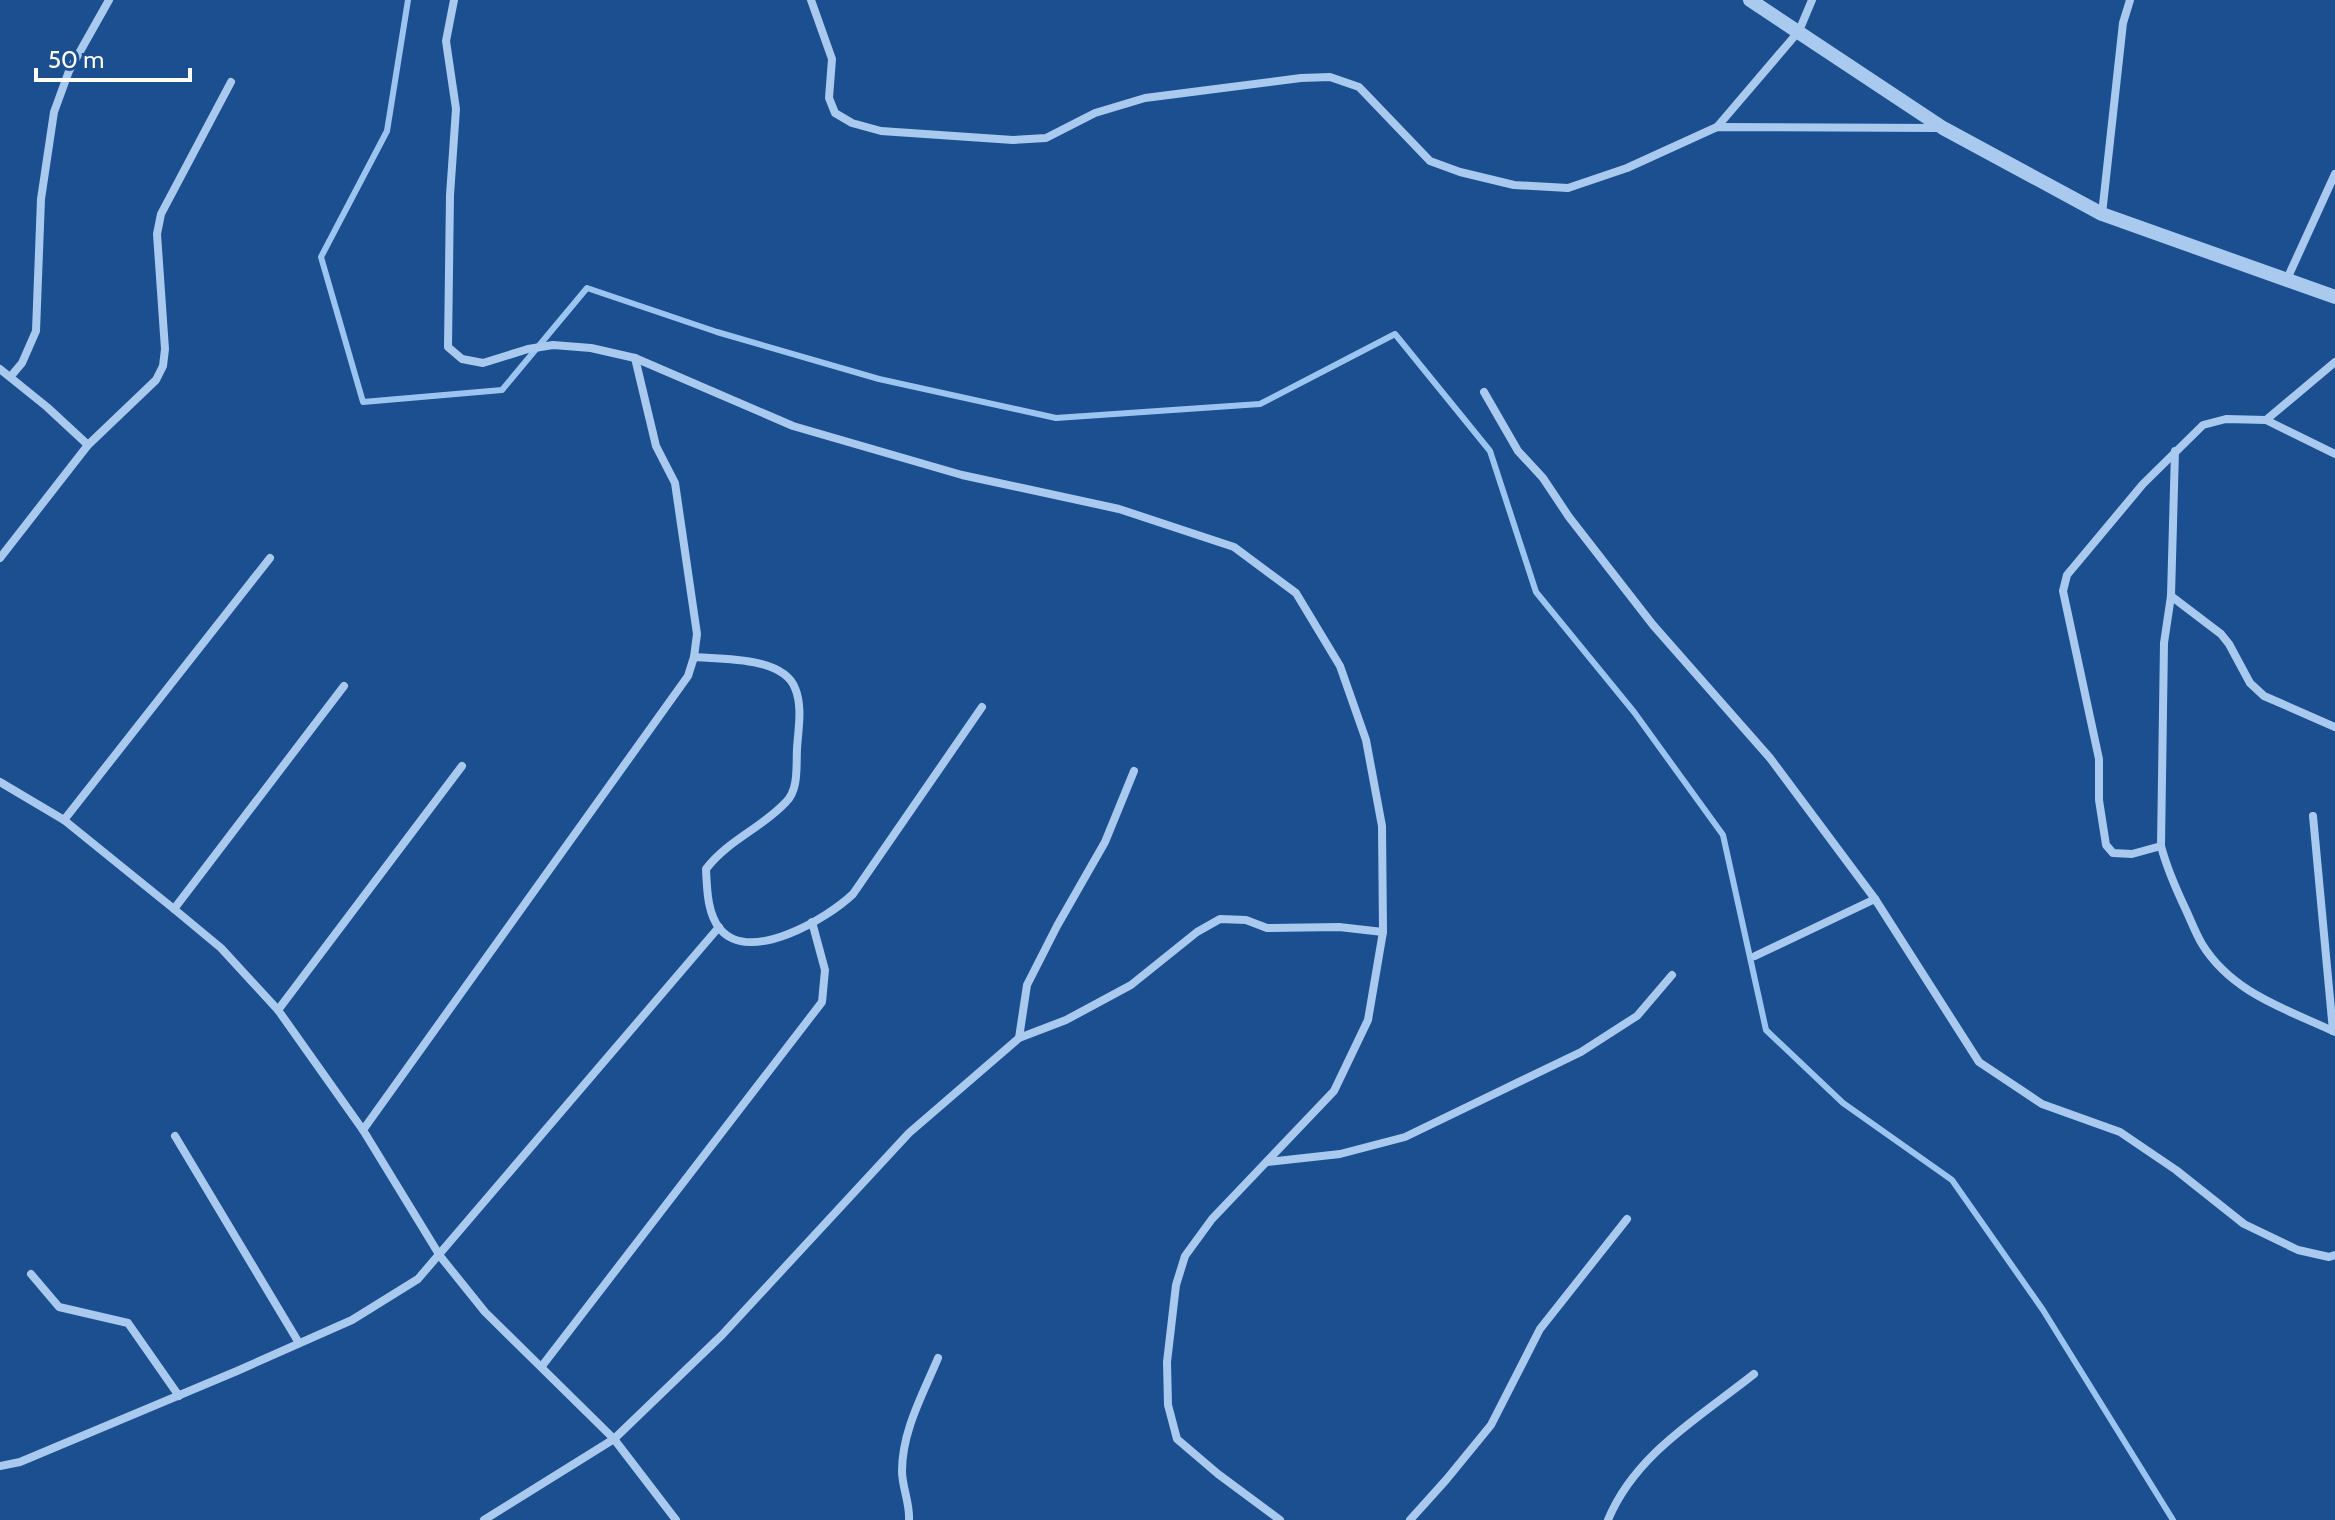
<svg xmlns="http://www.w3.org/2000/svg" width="2335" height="1520" font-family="Cabin,sans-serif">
  <rect width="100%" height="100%" fill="#1b4f8f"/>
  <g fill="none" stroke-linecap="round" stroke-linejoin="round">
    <polyline stroke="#9cc4f0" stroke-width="6" points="408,0 387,131 321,257 363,402 502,390 587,288 717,332 879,379 1056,418 1260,404 1395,334 1490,451 1536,592 1634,712 1723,835 1766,1030 1843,1103 1952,1180 2043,1310 2173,1520"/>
    <g stroke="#a9c9ee" stroke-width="8">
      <polyline points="454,0 446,41 456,109 450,195 448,347 462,359 483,363 528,349 553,345 591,348 635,358 793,426 962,475 1119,509 1234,547 1296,593 1340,666 1366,740 1382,826 1383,932 1368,1020 1334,1091 1212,1219 1185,1256 1176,1285 1167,1362 1168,1405 1177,1439 1218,1474 1280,1520"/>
      <polyline points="811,0 832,59 829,98 835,113 852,123 881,131 1013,140 1046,138 1095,113 1145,98 1301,78 1330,77 1359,87 1430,161 1460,172 1514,185 1568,188 1627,168 1717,127 1938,128"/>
      <polyline points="1717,127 1799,31 1812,0"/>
      <polyline points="2102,214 2123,23 2130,0"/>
      <polyline points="2287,279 2335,174"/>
      <polyline points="0,369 47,407 88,445"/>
      <polyline points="11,376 22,363 36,331 41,199 54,112 69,71 109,0"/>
      <polyline points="1484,392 1518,451 1543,478 1569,517 1653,625 1770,758 1875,899"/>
      <polyline points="2266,420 2335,454"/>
      <path d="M 2175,451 L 2171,596 L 2164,643 L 2161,846 C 2167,869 2176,889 2186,910 C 2191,921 2196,934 2202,944 C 2232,993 2286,1009 2335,1032"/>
      <polyline points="0,558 88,445 156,380 163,366 165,349 157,234 161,214 231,82"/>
      <polyline points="2171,596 2221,634 2229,644 2250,683 2264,696 2335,727"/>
      <path d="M 694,657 C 723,659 783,657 795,688 C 803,707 798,730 797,749 C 796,766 799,789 786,802 C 762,828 728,840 706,869 C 707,888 707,913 720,929 C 750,965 828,918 853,894 L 982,707"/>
      <polyline points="0,782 64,820 174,909 221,948 278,1010 363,1130 440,1256 485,1312 614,1439 676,1520"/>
      <polyline points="2313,816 2333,1031"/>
      <polyline points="64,820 270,558"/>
      <polyline points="2161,846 2132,854 2113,853 2106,845 2099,800 2099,759 2063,591 2067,575 2143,484 2203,425 2226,419 2266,420 2335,362"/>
      <polyline points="174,909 344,686"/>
      <polyline points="1755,956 1875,899 1979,1062 2042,1104 2120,1132 2176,1170 2244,1224 2298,1250 2329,1257 2335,1255"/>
      <polyline points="278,1010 462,766"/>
      <polyline points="1019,1038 1027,985 1057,926 1105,842 1134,771"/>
      <polyline points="363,1130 688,676 694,657 697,634 675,483 656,446 635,358"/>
      <polyline points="175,1136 299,1343"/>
      <polyline points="1267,1162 1340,1154 1405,1137 1581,1052 1637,1016 1672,975"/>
      <polyline points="31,1274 59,1307 128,1323 179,1396"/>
      <polyline points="542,1366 822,1002 825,970 812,922"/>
      <polyline points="0,1466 20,1462 237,1371 352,1320 418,1279 719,927"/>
      <polyline points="484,1520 614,1439 722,1335 909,1133 1019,1038 1066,1020 1131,985 1197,932 1220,919 1246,920 1267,928 1339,927 1383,932"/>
      <path d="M 909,1520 C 910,1503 902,1487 902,1471 C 902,1431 923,1394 938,1358"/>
      <polyline points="1410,1520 1446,1480 1491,1425 1540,1329 1627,1219"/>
      <path d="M 1608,1520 C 1635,1454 1700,1417 1754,1374"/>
    </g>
    <polyline stroke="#a9c9ee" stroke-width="14" points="1750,0 1943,128 2102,214 2335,297"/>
  </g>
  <path d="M36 68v12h154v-12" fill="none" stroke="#ffffff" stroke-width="4"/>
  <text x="48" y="68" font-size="24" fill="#ffffff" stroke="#1b4f8f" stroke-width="6" paint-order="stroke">50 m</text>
</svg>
